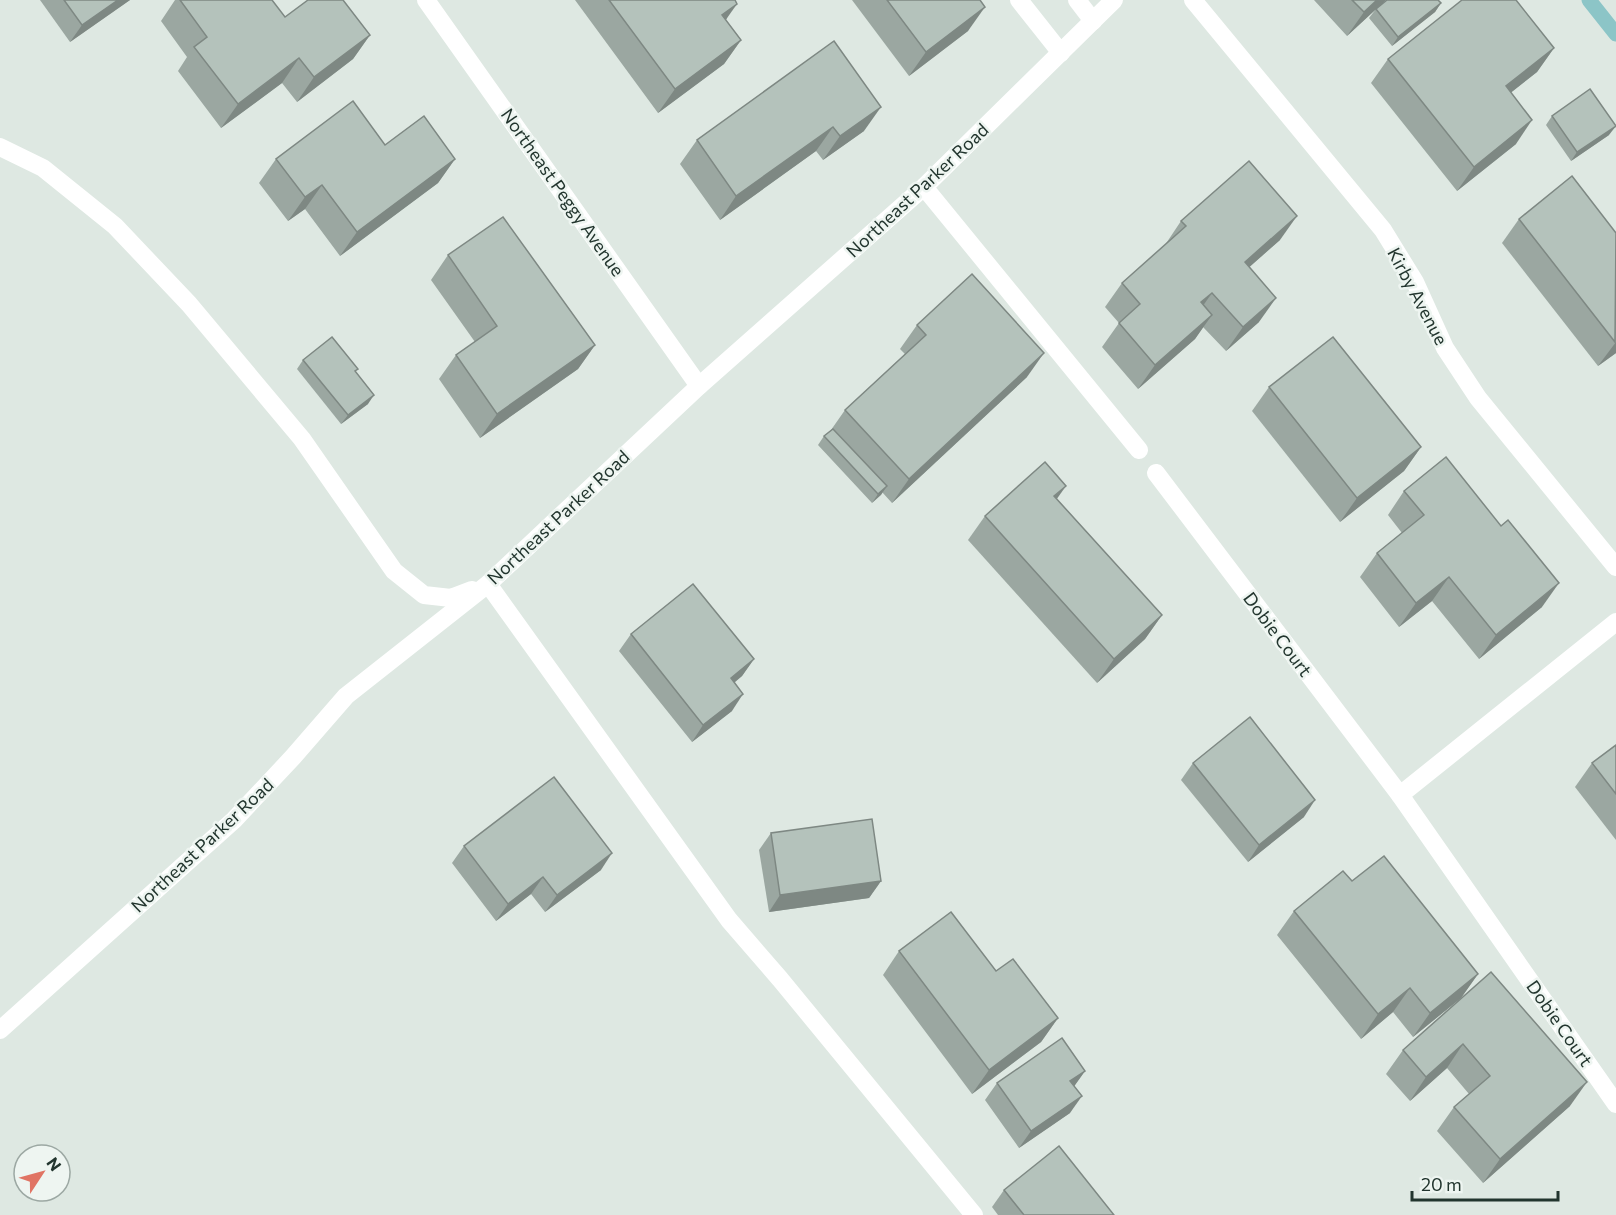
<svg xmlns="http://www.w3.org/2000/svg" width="1616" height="1215" font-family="Commissioner,sans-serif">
  <rect width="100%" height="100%" fill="#dee8e2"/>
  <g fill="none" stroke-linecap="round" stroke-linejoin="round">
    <polyline stroke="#8cc5c7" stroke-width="15" points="1589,0 1616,34"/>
    <polyline stroke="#fff" stroke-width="18" points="1019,0 1061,53"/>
    <g stroke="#fff" stroke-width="18">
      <polyline points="426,0 699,386"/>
      <polyline points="1077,0 1093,21"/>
      <polyline points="1193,0 1383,230 1415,282 1445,348 1478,398 1616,567"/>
      <polyline points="0,147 43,168 115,226 189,304 302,439 394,571 424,595 451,598 472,590"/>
      <polyline points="924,187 1139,450"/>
      <polyline points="1156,473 1400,795 1616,1104"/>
      <polyline points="488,584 729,920 780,979 974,1215"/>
      <polyline points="1400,795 1616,622"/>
      <polyline points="0,1030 234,820 293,757 346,696 488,584 699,386 924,187 1114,0"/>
    </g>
  </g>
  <g fill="#9ba7a1">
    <polygon points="40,0 130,0 70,42"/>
    <polygon points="175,0 272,0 285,17 370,35 353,59 297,102 282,83 221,128 178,71 187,57 161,21"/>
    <polygon points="575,0 735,0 726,20 741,40 724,64 658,113"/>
    <polygon points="852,0 980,0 968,31 909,76"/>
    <polygon points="1314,0 1386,0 1376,9 1441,3 1435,12 1392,46 1369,18 1376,9 1347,36"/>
    <polygon points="834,41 864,131 823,160 816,151 720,220 680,164 697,140"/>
    <polygon points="1554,48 1537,72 1511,92 1516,144 1457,191 1371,83 1388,59"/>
    <polygon points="1552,116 1609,135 1571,161 1546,125"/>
    <polygon points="385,145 455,159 438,183 340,256 305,209 288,221 259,183 276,159"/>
    <polygon points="1519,219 1616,233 1616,353 1598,366 1502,243"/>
    <polygon points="1181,221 1280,240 1249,267 1259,322 1226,351 1203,327 1195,339 1138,389 1102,347 1119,323 1105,307 1122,283 1165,245"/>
    <polygon points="448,255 595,345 578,369 480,438 439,379 456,355 475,342 431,280"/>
    <polygon points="917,325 1027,377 892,503 882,492 872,503 818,445 824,436 831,430 845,410 905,354 900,349"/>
    <polygon points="303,360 368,404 341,424 297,369"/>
    <polygon points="1269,387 1421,447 1404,471 1340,522 1252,411"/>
    <polygon points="1404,491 1542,607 1479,659 1432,601 1399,627 1360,577 1377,553 1402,533 1388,515"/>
    <polygon points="1057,499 1162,615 1145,639 1097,683 968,540 985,516"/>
    <polygon points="631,634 754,659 742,676 734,683 732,711 692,742 619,651"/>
    <polygon points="1616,745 1616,840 1575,787 1592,763"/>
    <polygon points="1193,763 1304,817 1248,862 1181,780"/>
    <polygon points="771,833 881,881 869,898 769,912 759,850"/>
    <polygon points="464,846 601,870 545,912 531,894 496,921 452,863"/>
    <polygon points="1352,881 1478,974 1461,998 1413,1037 1393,1012 1361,1039 1277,935 1294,911"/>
    <polygon points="899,951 996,971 1058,1018 1041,1042 972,1094 883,975"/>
    <polygon points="1491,972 1570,1106 1483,1183 1437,1131 1454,1107 1469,1094 1447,1068 1410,1101 1386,1074 1403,1050"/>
    <polygon points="1085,1071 1074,1086 1070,1113 1019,1148 985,1100 997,1083"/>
    <polygon points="1004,1190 1114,1215 998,1215 992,1207"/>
  </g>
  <g fill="#7e8883">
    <polygon points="118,0 130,0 70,42 82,25"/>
    <polygon points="1377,0 1386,0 1347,36 1364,12"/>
    <polygon points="1441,3 1435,12 1392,46 1398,37"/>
    <polygon points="737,4 720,28 722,15"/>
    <polygon points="985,7 968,31 909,76 926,52"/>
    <polygon points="370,35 353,59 297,102 314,77"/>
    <polygon points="741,40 724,64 658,113 675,89"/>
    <polygon points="1554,48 1537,72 1489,110 1506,86"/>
    <polygon points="299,58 282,83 221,128 238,104"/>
    <polygon points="881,107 864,131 823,160 840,136"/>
    <polygon points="1532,120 1516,144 1457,191 1474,167"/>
    <polygon points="1616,126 1609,135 1571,161 1577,152"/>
    <polygon points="833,127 816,151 720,220 736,196"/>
    <polygon points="455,159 438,183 340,256 357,232"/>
    <polygon points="322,185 305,209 288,221 305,197"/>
    <polygon points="1297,216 1280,240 1228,286 1245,262"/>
    <polygon points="1212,293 1195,317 1201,302"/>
    <polygon points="1276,298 1259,322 1226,351 1243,327"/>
    <polygon points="1212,315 1195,339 1138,389 1155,365"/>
    <polygon points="1616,342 1616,353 1598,366"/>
    <polygon points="595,345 578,369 480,438 497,414"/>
    <polygon points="1044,353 1027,377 892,503 909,479"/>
    <polygon points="374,395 368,404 341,424 348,415"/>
    <polygon points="1421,447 1404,471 1340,522 1357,498"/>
    <polygon points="887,486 881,495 872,503 878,494"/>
    <polygon points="1066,486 1049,510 1054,496"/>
    <polygon points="1449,577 1432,601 1399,627 1416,603"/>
    <polygon points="1559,583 1542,607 1479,659 1496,635"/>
    <polygon points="1162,615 1145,639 1097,683 1114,659"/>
    <polygon points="754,659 742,676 719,695 731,678"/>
    <polygon points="743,694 732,711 692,742 703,725"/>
    <polygon points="1315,800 1304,817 1248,862 1259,845"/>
    <polygon points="612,853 601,870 545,912 557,895"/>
    <polygon points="543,877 531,894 496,921 508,904"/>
    <polygon points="881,881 869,898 769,912 780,895"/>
    <polygon points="1478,974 1461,998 1413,1037 1430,1013"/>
    <polygon points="1410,988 1393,1012 1361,1039 1378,1014"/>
    <polygon points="1058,1018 1041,1042 972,1094 989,1070"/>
    <polygon points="1463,1044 1447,1068 1410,1101 1426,1077"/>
    <polygon points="1085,1071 1073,1088 1070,1081"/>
    <polygon points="1587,1082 1570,1106 1483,1183 1500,1159"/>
    <polygon points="1082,1096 1070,1113 1019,1148 1031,1131"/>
  </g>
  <g fill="#b4c2bb" stroke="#7e8883" stroke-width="1.5">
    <polygon points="64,0 118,0 82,25"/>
    <polygon points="180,0 272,0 285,17 308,0 343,0 370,35 314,77 299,58 238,104 194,47 207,37"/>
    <polygon points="609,0 735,0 737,4 722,15 741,40 675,89"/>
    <polygon points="887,0 980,0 985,7 926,52"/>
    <polygon points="1352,0 1377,0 1364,12"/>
    <polygon points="1387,0 1438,0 1441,3 1398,37 1376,9"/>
    <polygon points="1462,0 1516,0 1554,48 1506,86 1532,120 1474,167 1388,59"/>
    <polygon points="834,41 881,107 840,136 833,127 736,196 697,140"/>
    <polygon points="1590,89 1616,126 1577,152 1552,116"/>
    <polygon points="353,101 385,145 424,116 455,159 357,232 322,185 305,197 276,159"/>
    <polygon points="1249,161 1297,216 1245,262 1276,298 1243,327 1212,293 1201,302 1212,315 1155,365 1119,323 1140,304 1122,283 1186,226 1181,221"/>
    <polygon points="1572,176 1616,233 1615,342 1519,219"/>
    <polygon points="503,217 595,345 497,414 456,355 497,326 448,255"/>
    <polygon points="972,274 1044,353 909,479 845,410 926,335 917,325"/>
    <polygon points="332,337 358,369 355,371 374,395 348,415 303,360"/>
    <polygon points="1333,337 1421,447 1357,498 1269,387"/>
    <polygon points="833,429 887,486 878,494 824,436"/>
    <polygon points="1446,457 1501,526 1508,520 1559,583 1496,635 1449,577 1416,603 1377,553 1424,515 1404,491"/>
    <polygon points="1045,462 1066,486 1054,496 1162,615 1114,659 985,516"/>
    <polygon points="693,584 754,659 731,678 743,694 703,725 631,634"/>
    <polygon points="1250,717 1315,800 1259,845 1193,763"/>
    <polygon points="1616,745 1616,794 1592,763"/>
    <polygon points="554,777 612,853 557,895 543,877 508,904 464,846"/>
    <polygon points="872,819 881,881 780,895 771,833"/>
    <polygon points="1384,856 1478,974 1430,1013 1410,988 1378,1014 1294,911 1343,871 1352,881"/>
    <polygon points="951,912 996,971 1013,959 1058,1018 989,1070 899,951"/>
    <polygon points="1491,972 1587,1082 1500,1159 1454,1107 1490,1076 1463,1044 1426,1077 1403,1050"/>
    <polygon points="1062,1038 1085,1071 1070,1081 1082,1096 1031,1131 997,1083"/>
    <polygon points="1059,1146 1114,1215 1024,1215 1004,1190"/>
  </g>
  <g text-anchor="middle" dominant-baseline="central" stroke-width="5" stroke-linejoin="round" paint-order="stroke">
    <g font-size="18" fill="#22352e" stroke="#eef5f1">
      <text transform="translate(917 190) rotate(-43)">Northeast Parker Road</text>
      <text transform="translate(563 192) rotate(55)">Northeast Peggy Avenue</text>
      <text transform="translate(1418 296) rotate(62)">Kirby Avenue</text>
      <text transform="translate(558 517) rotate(-43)">Northeast Parker Road</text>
      <text transform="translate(1278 634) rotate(53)">Dobie Court</text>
      <text transform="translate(202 845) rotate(-43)">Northeast Parker Road</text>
      <text transform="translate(1560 1023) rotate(55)">Dobie Court</text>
    </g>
  </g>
  <g transform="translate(42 1173) rotate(54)"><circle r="28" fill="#eef5f1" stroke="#9ca8a3" stroke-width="1.5"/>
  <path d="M0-4.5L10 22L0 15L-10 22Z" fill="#e07464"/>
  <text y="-9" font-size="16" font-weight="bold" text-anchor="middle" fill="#22352e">N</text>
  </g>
  <path d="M1412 1191v9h146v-9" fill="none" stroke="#22352e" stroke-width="3"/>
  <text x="1421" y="1191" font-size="18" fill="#22352e" stroke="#eef5f1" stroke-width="4.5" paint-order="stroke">20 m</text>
</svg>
